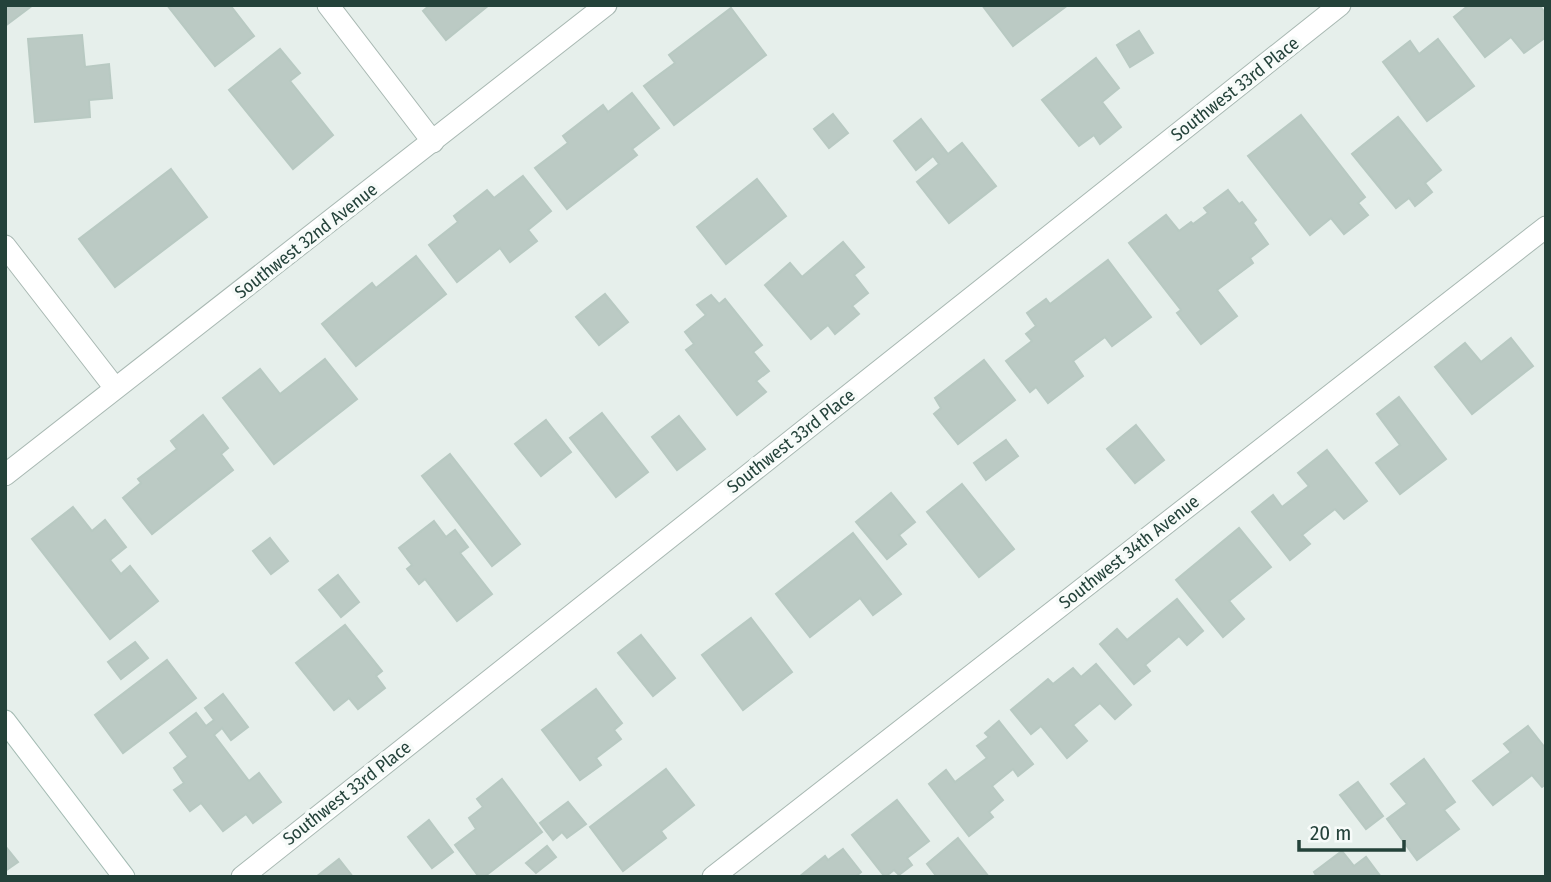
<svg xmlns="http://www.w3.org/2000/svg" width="1551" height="882" font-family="'Fira Sans Condensed',sans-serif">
  <rect width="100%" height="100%" fill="#e6efeb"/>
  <g fill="#bbcac4" stroke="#b8c9c2" stroke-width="2">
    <polygon points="5,5 33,5 5,26"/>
    <polygon points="167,5 230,5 254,36 215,66"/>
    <polygon points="430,5 489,5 446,40 423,11"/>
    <polygon points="982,5 1068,5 1013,46"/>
    <polygon points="1469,5 1539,5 1546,14 1546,37 1524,53 1511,37 1485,57 1454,17"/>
    <polygon points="731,8 766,55 674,125 644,86 675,63 669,55"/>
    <polygon points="1139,31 1153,53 1130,67 1117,45"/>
    <polygon points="82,35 85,67 109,64 112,98 89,100 90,117 35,122 28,39"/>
    <polygon points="1438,39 1474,86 1427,121 1383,62 1410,41 1419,54"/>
    <polygon points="280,49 300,73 290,81 333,135 293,169 229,90"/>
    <polygon points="1096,58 1119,88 1102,102 1121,127 1100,144 1094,135 1079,146 1042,100"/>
    <polygon points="632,93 659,128 632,149 637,155 567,209 535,168 568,143 563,136 603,105 608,112"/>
    <polygon points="833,114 848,133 829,148 814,129"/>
    <polygon points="1301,115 1365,197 1358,203 1368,215 1344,234 1331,218 1310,235 1248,156"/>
    <polygon points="1398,117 1441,170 1425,183 1432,192 1415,206 1409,198 1396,208 1352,154"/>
    <polygon points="921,119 948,154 962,143 996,186 949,223 917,182 939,164 933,156 916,170 894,141"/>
    <polygon points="171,169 207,217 115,287 79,239"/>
    <polygon points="523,176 551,211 528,230 537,241 510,262 500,248 457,282 429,245 458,222 454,216 487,190 494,198"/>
    <polygon points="757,179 786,216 726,264 697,227"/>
    <polygon points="1228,190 1239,204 1242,202 1256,220 1253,223 1268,244 1250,258 1253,263 1217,290 1237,316 1201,344 1177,313 1181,310 1129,243 1166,215 1179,231 1191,222 1193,224 1208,213 1204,208"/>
    <polygon points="843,242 864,267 854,275 868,293 852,306 859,314 835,334 828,325 811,339 765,285 790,263 802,277"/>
    <polygon points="416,256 446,294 356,366 322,324 372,283 376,288"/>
    <polygon points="1108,260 1151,317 1112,346 1105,337 1073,361 1083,376 1048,403 1036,387 1030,392 1006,361 1032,341 1026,334 1036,326 1027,313 1046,299 1050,304"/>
    <polygon points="605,294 628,322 599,345 576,317"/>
    <polygon points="711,295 719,304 725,299 762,345 753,352 769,371 756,381 766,392 737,415 686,350 694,344 685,332 706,315 697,305"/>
    <polygon points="1511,338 1533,366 1472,414 1435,367 1465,343 1481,362"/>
    <polygon points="325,359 357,399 274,464 223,398 260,369 280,394"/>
    <polygon points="984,360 1015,400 958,444 934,414 941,408 935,398"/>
    <polygon points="1399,397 1446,459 1400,494 1376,463 1400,445 1377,414"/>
    <polygon points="602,413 648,472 616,497 570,438"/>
    <polygon points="203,415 228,448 221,454 233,470 152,534 123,498 141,483 138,479 177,449 171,441"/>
    <polygon points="679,416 705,449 677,470 652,437"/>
    <polygon points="546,420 571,452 541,476 515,444"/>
    <polygon points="1136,425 1164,460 1135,483 1107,449"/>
    <polygon points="1006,440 1018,456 986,480 974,463"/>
    <polygon points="1327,450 1367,501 1344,519 1335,509 1302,535 1310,544 1290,560 1252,512 1273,495 1282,507 1309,486 1298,473"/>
    <polygon points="450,454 520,544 492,566 422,476"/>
    <polygon points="962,484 1014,549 979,577 927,512"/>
    <polygon points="891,493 915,522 899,535 906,544 887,559 856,522"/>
    <polygon points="73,507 92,531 105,520 126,547 110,560 121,574 130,566 158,601 110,639 32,539"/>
    <polygon points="434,521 446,537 455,530 468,547 460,553 492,594 457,621 425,579 419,584 407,569 412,565 399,548"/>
    <polygon points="1239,528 1271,567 1229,601 1244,619 1223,637 1176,580"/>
    <polygon points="853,533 901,594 873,615 860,598 810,637 776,594"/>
    <polygon points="270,538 288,561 271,574 253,551"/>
    <polygon points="338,575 359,602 341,617 319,590"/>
    <polygon points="1177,599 1203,631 1187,645 1179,636 1145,665 1150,671 1134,684 1100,644 1117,629 1127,640"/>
    <polygon points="751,618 792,672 743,710 702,655"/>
    <polygon points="345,625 382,671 376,676 385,688 358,709 349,698 334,710 296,663"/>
    <polygon points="641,635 675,678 653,696 618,653"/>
    <polygon points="135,642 148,658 121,679 108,662"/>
    <polygon points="167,660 196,698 123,753 95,715"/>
    <polygon points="1096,664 1131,705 1115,719 1100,703 1073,725 1087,741 1067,758 1041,726 1031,734 1011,710 1048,679 1053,684 1073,668 1081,677"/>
    <polygon points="596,689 622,723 614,730 621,739 596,758 601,765 580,780 542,730"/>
    <polygon points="223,694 248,727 231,740 222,728 214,735 249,781 259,773 281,802 253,823 246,814 223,831 201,803 190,811 174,790 184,783 174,768 188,757 170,733 196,713 206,726 214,720 205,708"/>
    <polygon points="999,721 1033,764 1018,776 1013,769 992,786 1003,800 989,812 993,817 969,836 929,784 946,770 955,782 987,758 977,746 989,737 985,733"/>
    <polygon points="1528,726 1546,749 1546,784 1542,787 1532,775 1493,805 1473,781 1511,752 1504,744"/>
    <polygon points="1424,759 1455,802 1444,810 1459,829 1417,860 1387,819 1407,804 1391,784"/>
    <polygon points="666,769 694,805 661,831 666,838 623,871 590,827"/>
    <polygon points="502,779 542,832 484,877 479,877 455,845 476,829 469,818 483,807 477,799"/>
    <polygon points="1358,782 1383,816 1366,829 1340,795"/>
    <polygon points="897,800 929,841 907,858 912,865 899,875 894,870 885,877 852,835"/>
    <polygon points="568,802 586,824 567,838 562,832 553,840 540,823"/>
    <polygon points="429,820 453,852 432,868 408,837"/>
    <polygon points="958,838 989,877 937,877 927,864"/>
    <polygon points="5,846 18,862 5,871"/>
    <polygon points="547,846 556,857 536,873 526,863"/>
    <polygon points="843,849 861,872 855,877 799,877 825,856 828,860"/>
    <polygon points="1342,851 1354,866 1366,857 1381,877 1317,877 1314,872"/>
    <polygon points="339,859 353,877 316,877"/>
  </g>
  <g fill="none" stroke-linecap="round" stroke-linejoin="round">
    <g stroke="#a8b8b2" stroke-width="23">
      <g id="street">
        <polyline points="328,5 433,142"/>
        <polyline points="5,246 115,388"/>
        <polyline points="5,475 606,5"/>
        <polyline points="242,877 1340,5"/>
        <polyline points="713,877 1546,227"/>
      </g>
    </g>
    <g stroke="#a4bbb3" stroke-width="23">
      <polyline id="secondary" points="5,721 124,877"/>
    </g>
    <use href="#street" stroke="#fff" stroke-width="21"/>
    <use href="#secondary" stroke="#fff" stroke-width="21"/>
  </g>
  <g text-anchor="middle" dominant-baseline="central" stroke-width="7" stroke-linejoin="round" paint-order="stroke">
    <g font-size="18" fill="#24423a" stroke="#f7fbf9">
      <text transform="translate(1235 89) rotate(-38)">Southwest 33rd Place</text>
      <text transform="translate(306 241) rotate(-38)">Southwest 32nd Avenue</text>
      <text transform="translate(791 441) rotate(-38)">Southwest 33rd Place</text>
      <text transform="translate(1129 552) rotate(-38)">Southwest 34th Avenue</text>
      <text transform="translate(347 793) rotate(-38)">Southwest 33rd Place</text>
    </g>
  </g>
  <rect width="1551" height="882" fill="none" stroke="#24423a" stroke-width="14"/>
  <path d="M1299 840v10h105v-10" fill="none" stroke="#24423a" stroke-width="3.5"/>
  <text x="1310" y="840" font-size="21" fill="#24423a" stroke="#f7fbf9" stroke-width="5" paint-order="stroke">20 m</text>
</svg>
